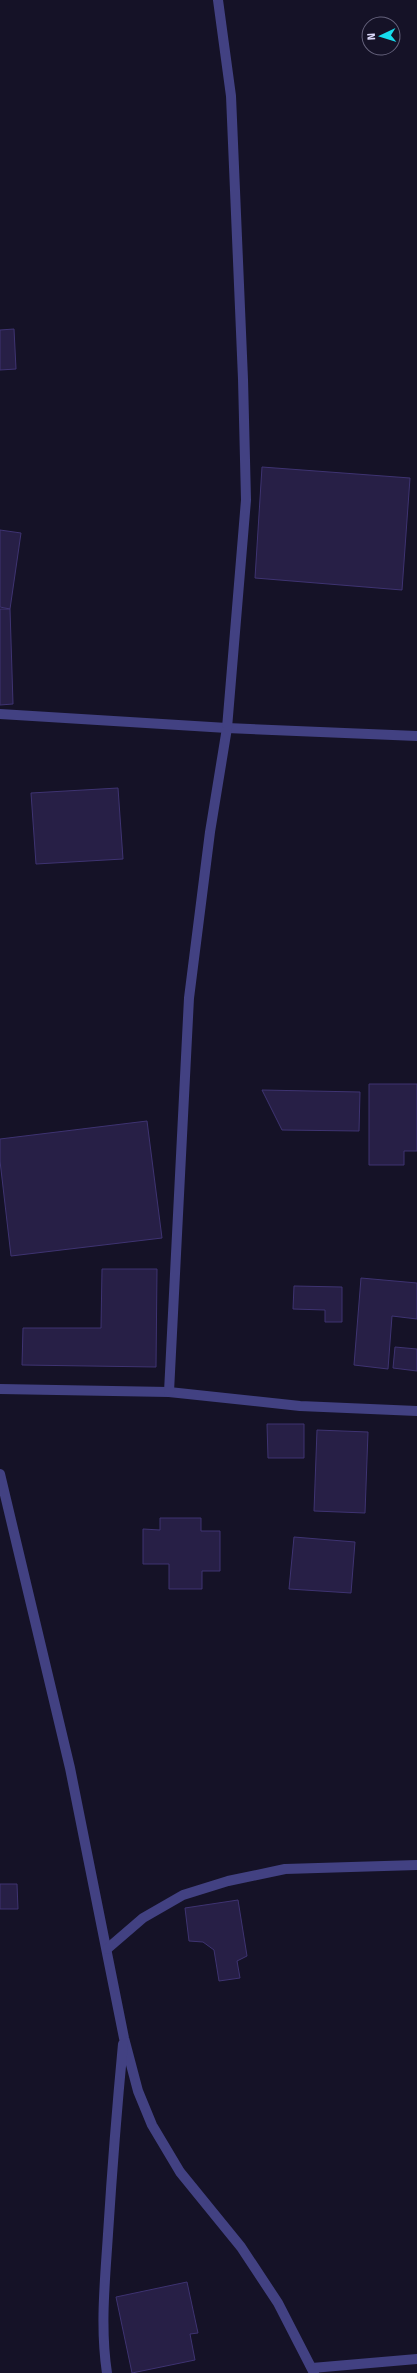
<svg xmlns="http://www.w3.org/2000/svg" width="417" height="2373" font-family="'Fira Sans',sans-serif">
  <rect width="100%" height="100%" fill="#151227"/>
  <g fill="#271f46" stroke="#3e3371">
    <polygon points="14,329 16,369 0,370 0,330"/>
    <polygon points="262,467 410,478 402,590 255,578"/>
    <polygon points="0,530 21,533 10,609 0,607"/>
    <polygon points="0,609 10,609 13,704 0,705"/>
    <polygon points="118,788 123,859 36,864 31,793"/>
    <polygon points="369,1084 417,1084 417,1151 404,1151 404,1165 369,1165"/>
    <polygon points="262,1090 360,1092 359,1131 282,1130"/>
    <polygon points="147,1121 162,1238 11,1256 0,1161 0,1139"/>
    <polygon points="102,1269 157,1269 156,1367 22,1365 23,1328 101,1328"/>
    <polygon points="361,1278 417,1283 417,1319 392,1316 388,1369 354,1365"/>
    <polygon points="294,1286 342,1287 342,1322 325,1322 325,1310 293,1309"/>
    <polygon points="395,1347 417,1349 417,1371 393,1368"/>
    <polygon points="267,1424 304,1424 304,1458 268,1458"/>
    <polygon points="317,1430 368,1432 365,1513 314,1511"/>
    <polygon points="160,1518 201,1518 201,1531 220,1531 220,1571 202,1571 202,1589 169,1589 169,1564 143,1564 143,1529 160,1530"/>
    <polygon points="294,1537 355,1542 351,1593 289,1589"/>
    <polygon points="0,1884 17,1884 18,1909 0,1909"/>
    <polygon points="238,1900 247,1956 237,1961 240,1978 219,1981 214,1950 203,1942 189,1941 185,1908"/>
    <polygon points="187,2282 198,2333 190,2334 195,2360 132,2373 116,2297"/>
  </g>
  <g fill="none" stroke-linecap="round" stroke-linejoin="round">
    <g stroke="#424182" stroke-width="10">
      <polyline points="0,714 227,728 417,736"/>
      <polyline points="0,1389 169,1392 300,1406 417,1411"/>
      <polyline points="169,1392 189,998 210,832 227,728 246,500 243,379 231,96 218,0"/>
      <polyline points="0,1474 70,1768 124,2038 138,2091 152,2125 180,2172 241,2247 278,2303 314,2373"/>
      <polyline points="107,1949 143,1918 183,1895 228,1881 285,1869 417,1865"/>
      <polyline points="312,2368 417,2359"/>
      <path d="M 107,2373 C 100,2327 105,2281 108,2234 C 112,2171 117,2107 123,2044"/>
    </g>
  </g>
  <g transform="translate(381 36) rotate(266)"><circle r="19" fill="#151227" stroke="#65627c"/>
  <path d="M0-3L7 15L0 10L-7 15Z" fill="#16dbed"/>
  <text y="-6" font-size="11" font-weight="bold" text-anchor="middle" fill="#dedbfc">N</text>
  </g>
</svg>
